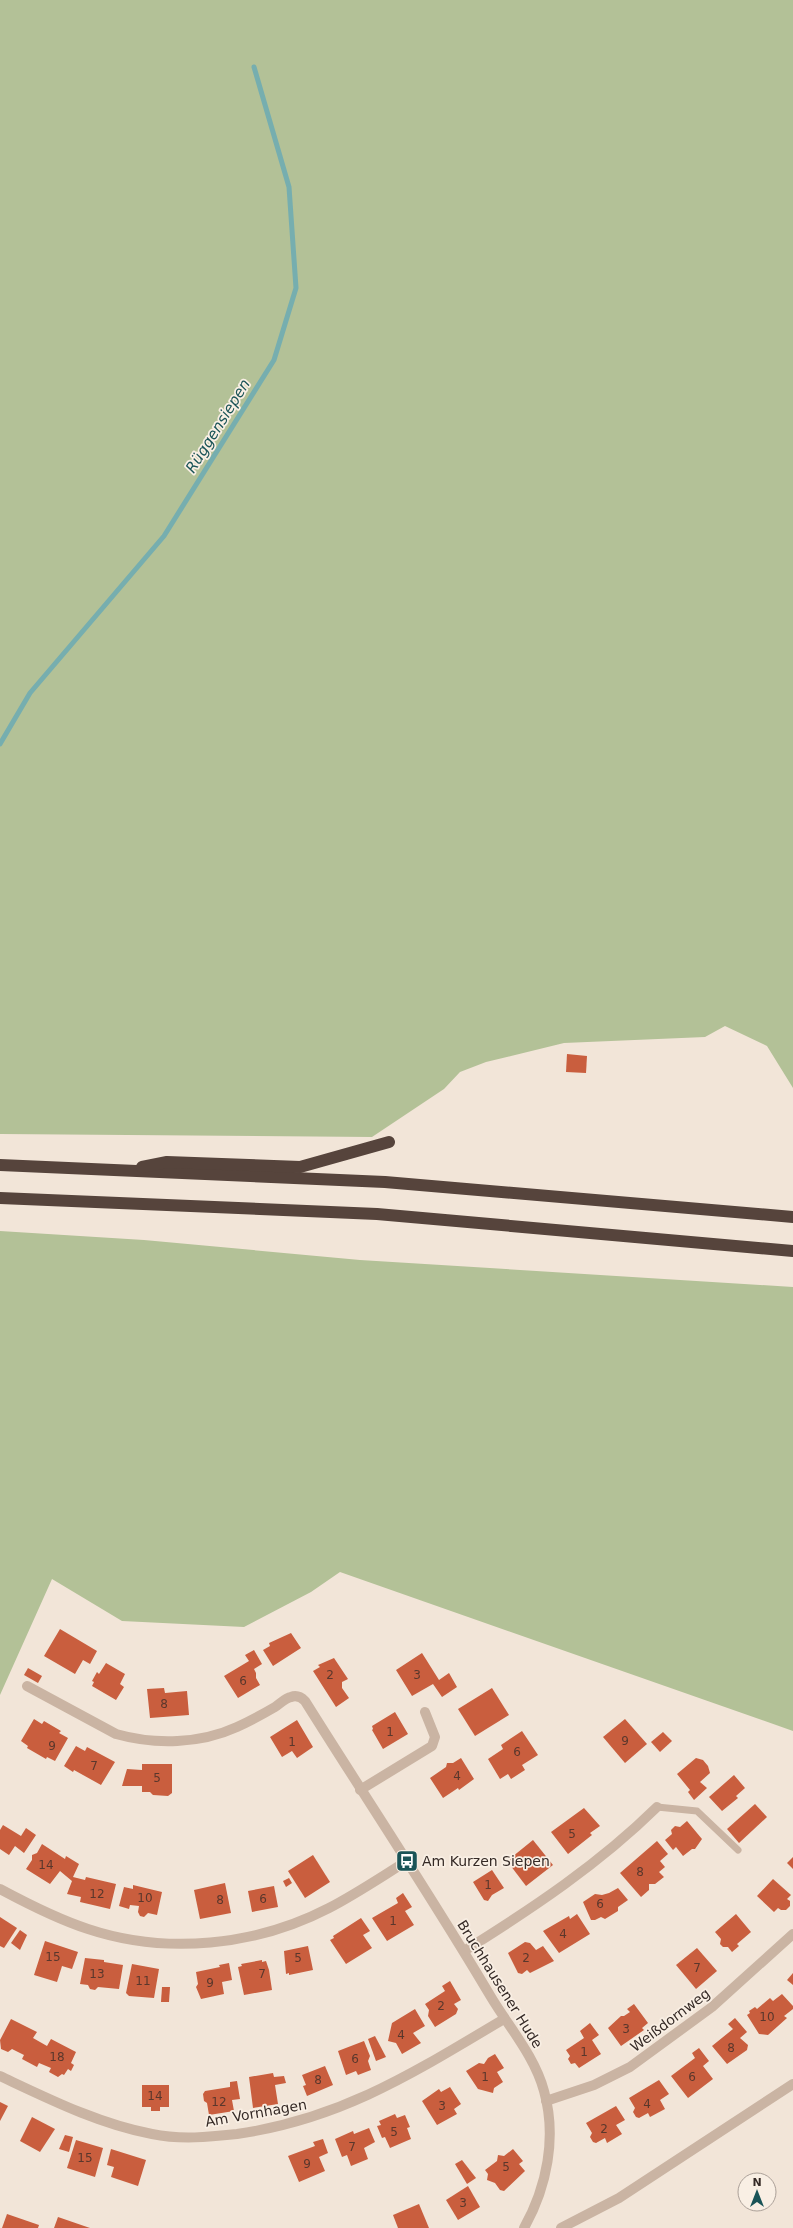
<svg xmlns="http://www.w3.org/2000/svg" width="793" height="2228" font-family="'DejaVu Sans',sans-serif">
  <rect width="100%" height="100%" fill="#f2e5d8"/>
  <g fill="#b3c197">
    <polygon points="0,0 793,0 793,1088 767,1046 725,1026 705,1037 564,1043 486,1062 460,1072 444,1089 372,1137 0,1134"/>
    <polygon points="0,1231 144,1240 360,1260 793,1287 793,1731 340,1572 311,1592 244,1627 122,1621 52,1579 0,1695"/>
  </g>
  <g fill="none" stroke-linecap="round" stroke-linejoin="round">
    <polyline stroke="#76aeaf" stroke-width="5" points="0,744 30,693 164,536 274,360 296,288 289,187 254,67"/>
  </g>
  <g fill="#c95e3e">
    <polygon points="567,1054 587,1056 586,1073 566,1072"/>
    <polygon points="60,1629 97,1651 90,1664 83,1660 75,1674 44,1656"/>
    <polygon points="291,1633 301,1648 273,1666 263,1650 270,1646 269,1643"/>
    <polygon points="254,1650 262,1664 254,1669 256,1673 256,1678 260,1685 238,1698 224,1676 249,1661 245,1655"/>
    <polygon points="422,1653 439,1680 449,1673 457,1687 442,1697 433,1684 412,1696 396,1670"/>
    <polygon points="334,1658 348,1679 342,1682 342,1688 349,1698 336,1707 313,1671 320,1667 318,1665"/>
    <polygon points="106,1663 125,1674 120,1684 124,1687 116,1700 92,1686 94,1682 92,1681 97,1672 99,1674"/>
    <polygon points="28,1668 42,1676 38,1683 24,1675"/>
    <polygon points="164,1688 165,1693 187,1691 189,1715 150,1718 147,1689"/>
    <polygon points="492,1688 509,1715 475,1736 458,1709"/>
    <polygon points="395,1712 408,1734 383,1749 372,1730 373,1729 372,1726"/>
    <polygon points="34,1719 42,1724 44,1721 61,1731 59,1733 68,1738 55,1761 47,1757 46,1759 27,1748 28,1746 21,1741"/>
    <polygon points="625,1719 647,1744 625,1763 603,1737"/>
    <polygon points="297,1720 313,1747 297,1758 292,1751 282,1757 270,1737"/>
    <polygon points="522,1731 538,1755 522,1765 525,1770 511,1779 508,1774 500,1779 488,1759 503,1749 501,1745"/>
    <polygon points="663,1732 672,1741 660,1752 651,1742"/>
    <polygon points="76,1746 85,1751 87,1747 115,1762 101,1785 74,1770 73,1772 64,1766"/>
    <polygon points="461,1758 474,1779 459,1790 458,1788 443,1798 430,1778 446,1767 447,1763 453,1763"/>
    <polygon points="696,1758 703,1760 708,1766 710,1773 700,1782 707,1788 694,1800 688,1792 690,1790 677,1774"/>
    <polygon points="142,1764 172,1764 172,1793 168,1796 153,1795 150,1792 142,1792 142,1786 122,1786 127,1769 142,1770"/>
    <polygon points="734,1775 745,1788 736,1796 738,1798 722,1811 709,1797"/>
    <polygon points="755,1804 767,1817 739,1843 727,1829"/>
    <polygon points="584,1808 600,1826 590,1833 592,1835 568,1854 551,1832"/>
    <polygon points="687,1821 702,1839 695,1849 692,1849 683,1856 676,1847 673,1850 665,1840 672,1834 671,1830 675,1826 680,1827"/>
    <polygon points="3,1825 21,1836 26,1828 36,1835 24,1853 15,1846 9,1855 0,1849 0,1830"/>
    <polygon points="533,1840 553,1865 526,1886 507,1861"/>
    <polygon points="657,1841 668,1854 660,1861 665,1867 659,1872 664,1877 655,1884 649,1884 649,1890 641,1897 620,1873"/>
    <polygon points="42,1844 65,1859 66,1856 79,1864 73,1877 85,1880 86,1877 116,1884 110,1909 80,1902 81,1897 67,1894 72,1881 60,1871 50,1884 26,1869 32,1860 32,1855 37,1853"/>
    <polygon points="313,1855 330,1882 305,1898 288,1871"/>
    <polygon points="793,1857 793,1869 787,1863"/>
    <polygon points="492,1870 504,1888 492,1895 488,1901 484,1900 473,1882"/>
    <polygon points="289,1878 292,1883 286,1887 283,1881"/>
    <polygon points="773,1879 791,1895 787,1899 790,1901 790,1906 786,1910 781,1910 778,1908 774,1912 757,1896"/>
    <polygon points="225,1883 231,1913 200,1919 194,1890"/>
    <polygon points="133,1885 162,1892 157,1915 148,1913 144,1917 140,1916 138,1912 139,1906 130,1905 129,1909 119,1906 124,1887 133,1889"/>
    <polygon points="274,1886 278,1907 252,1912 248,1891"/>
    <polygon points="618,1888 628,1900 618,1907 618,1911 605,1919 601,1917 595,1920 591,1920 583,1902 595,1894 602,1895 609,1893"/>
    <polygon points="403,1893 412,1907 405,1911 414,1925 387,1941 372,1918 398,1903 396,1898"/>
    <polygon points="577,1914 590,1934 559,1953 543,1931 569,1916 570,1919"/>
    <polygon points="736,1914 751,1932 737,1944 739,1946 732,1952 728,1947 723,1947 720,1944 721,1939 715,1932"/>
    <polygon points="0,1917 17,1928 4,1948 0,1946"/>
    <polygon points="361,1918 370,1931 363,1935 372,1948 346,1964 330,1940 334,1938 333,1936"/>
    <polygon points="20,1930 27,1935 20,1950 11,1943"/>
    <polygon points="45,1941 78,1952 72,1969 62,1966 57,1982 34,1975"/>
    <polygon points="525,1942 530,1943 536,1950 543,1946 554,1961 530,1973 527,1970 522,1974 518,1973 508,1953"/>
    <polygon points="308,1946 313,1970 289,1975 289,1973 286,1974 284,1951"/>
    <polygon points="697,1948 717,1971 696,1989 676,1965"/>
    <polygon points="85,1958 104,1960 104,1962 123,1965 119,1989 98,1987 95,1990 90,1989 88,1985 80,1984"/>
    <polygon points="262,1960 262,1962 266,1961 269,1970 272,1990 244,1995 238,1967 242,1966 241,1964"/>
    <polygon points="229,1963 232,1980 222,1982 224,1994 201,1999 196,1987 198,1984 196,1972 220,1967 219,1965"/>
    <polygon points="132,1964 159,1969 154,1998 129,1996 126,1993"/>
    <polygon points="793,1973 793,1985 787,1980"/>
    <polygon points="450,1981 461,2000 454,2004 458,2009 456,2014 435,2027 428,2016 429,2010 425,2004 445,1991 442,1986"/>
    <polygon points="162,1987 170,1987 169,2002 161,2002"/>
    <polygon points="782,1994 793,2006 793,2009 784,2016 787,2018 768,2035 759,2034 747,2015 750,2013 749,2011 755,2007 757,2009 770,1998 773,2001"/>
    <polygon points="634,2004 648,2023 642,2028 644,2030 621,2046 608,2028 621,2016 624,2016 630,2012 627,2009"/>
    <polygon points="415,2009 425,2026 413,2033 421,2043 402,2054 396,2043 388,2041 392,2023"/>
    <polygon points="735,2018 747,2032 740,2038 748,2045 747,2050 727,2064 712,2046 733,2029 728,2024"/>
    <polygon points="11,2019 37,2032 33,2038 47,2046 51,2039 76,2052 71,2063 74,2065 71,2071 68,2069 64,2075 62,2074 58,2077 49,2072 51,2068 39,2063 37,2067 22,2059 24,2055 12,2049 8,2052 1,2049 0,2040"/>
    <polygon points="590,2023 599,2035 592,2040 601,2054 579,2068 575,2063 571,2064 568,2059 570,2056 566,2050 584,2038 580,2031"/>
    <polygon points="375,2036 386,2057 376,2061 368,2039"/>
    <polygon points="364,2041 370,2056 368,2061 371,2070 358,2075 356,2071 346,2075 338,2051"/>
    <polygon points="699,2048 709,2061 703,2066 713,2079 688,2098 671,2076 695,2058 692,2053"/>
    <polygon points="495,2054 504,2068 497,2072 503,2082 494,2088 493,2093 478,2089 466,2071 479,2063 484,2064 488,2058"/>
    <polygon points="325,2066 333,2085 307,2096 303,2086 306,2085 302,2075"/>
    <polygon points="273,2073 274,2077 284,2076 286,2083 275,2085 278,2104 253,2108 249,2077"/>
    <polygon points="659,2080 669,2094 660,2100 665,2109 650,2117 648,2113 639,2118 636,2117 633,2112 635,2108 629,2098"/>
    <polygon points="237,2081 240,2099 232,2100 234,2111 209,2115 207,2103 204,2101 203,2094 205,2091 230,2087 230,2082"/>
    <polygon points="142,2085 169,2085 169,2107 160,2107 160,2111 151,2111 151,2107 142,2107"/>
    <polygon points="450,2087 461,2104 454,2109 457,2114 437,2125 422,2101 439,2089 441,2092"/>
    <polygon points="0,2102 8,2106 0,2121"/>
    <polygon points="616,2106 625,2120 616,2125 622,2134 607,2143 605,2138 596,2143 593,2142 590,2137 592,2133 586,2123"/>
    <polygon points="395,2114 397,2118 405,2115 410,2127 407,2128 411,2139 390,2148 385,2137 382,2138 377,2126 381,2125 379,2121"/>
    <polygon points="32,2117 55,2129 40,2152 20,2141"/>
    <polygon points="369,2128 375,2142 364,2148 368,2159 351,2166 347,2155 342,2157 335,2139 353,2131 354,2134"/>
    <polygon points="65,2135 73,2137 69,2152 59,2149"/>
    <polygon points="323,2139 328,2153 319,2157 325,2171 299,2182 288,2156 315,2146 313,2142"/>
    <polygon points="76,2140 103,2148 95,2177 67,2168"/>
    <polygon points="111,2149 146,2160 138,2186 111,2177 114,2167 107,2165"/>
    <polygon points="513,2149 523,2161 519,2164 525,2171 504,2191 500,2190 495,2183 487,2180 488,2174 485,2170 497,2161 498,2155 504,2156"/>
    <polygon points="462,2160 476,2178 467,2184 455,2164"/>
    <polygon points="468,2186 480,2207 458,2220 446,2200"/>
    <polygon points="419,2204 429,2228 398,2228 393,2215"/>
    <polygon points="7,2214 39,2225 38,2228 2,2228"/>
    <polygon points="58,2217 90,2228 54,2228"/>
  </g>
  <g fill="none" stroke-linecap="round" stroke-linejoin="round">
    <polyline stroke="#cab4a3" stroke-width="7" points="657,1807 697,1811 738,1850"/>
    <g stroke="#cab4a3" stroke-width="10">
      <path d="M 27,1686 L 116,1734 C 155,1745 200,1744 237,1727 C 250,1721 263,1714 275,1707 C 280,1704 285,1698 291,1697 C 296,1695 301,1697 305,1701 C 367,1800 432,1897 491,1997 C 509,2027 535,2057 544,2091 C 557,2137 547,2187 524,2228"/>
      <polyline points="360,1790 432,1746 435,1737 425,1712"/>
      <path d="M 0,1889 C 28,1904 57,1919 88,1929 C 166,1955 256,1946 329,1908 C 356,1894 381,1877 407,1861"/>
      <path d="M 464,1951 C 533,1908 599,1864 657,1807"/>
      <path d="M 0,2076 C 49,2099 99,2124 152,2134 C 181,2140 209,2137 237,2134 C 342,2119 415,2072 504,2019"/>
      <polyline points="546,2101 594,2085 630,2067 712,2007 793,1934"/>
      <polyline points="561,2228 619,2198 793,2084"/>
    </g>
    <g stroke="#56443c" stroke-width="12">
      <polyline points="0,1165 385,1182 793,1217"/>
      <polyline points="142,1167 167,1162 300,1167 389,1142"/>
      <polyline points="0,1198 377,1214 793,1251"/>
    </g>
  </g>
  <defs>
    <g id="bus-square" transform="scale(1.15)"><rect x="-9" y="-9" width="18" height="18" rx="4" fill="#1a5457" stroke="#f9efe4"/><path d="M-5-6H5V4H4V6H2V4H-2V6H-4V4H-5ZM-3.5-4V0h7V-4ZM-3.5 1.2v1.5H-2V1.2ZM2 1.2v1.5H3.5V1.2Z" fill="#fff"/></g>
  </defs>
  <g fill-rule="evenodd">
    <use href="#bus-square" x="407" y="1861"/>
  </g>
  <g text-anchor="middle" dominant-baseline="central" stroke-width="3.5" stroke-linejoin="round" paint-order="stroke">
    <g font-size="12" fill="#5a372c">
      <text x="330" y="1675">2</text>
      <text x="417" y="1675">3</text>
      <text x="243" y="1681">6</text>
      <text x="164" y="1704">8</text>
      <text x="390" y="1732">1</text>
      <text x="625" y="1741">9</text>
      <text x="292" y="1742">1</text>
      <text x="52" y="1746">9</text>
      <text x="517" y="1752">6</text>
      <text x="94" y="1766">7</text>
      <text x="457" y="1776">4</text>
      <text x="157" y="1778">5</text>
      <text x="572" y="1834">5</text>
      <text x="46" y="1865">14</text>
      <text x="640" y="1872">8</text>
      <text x="488" y="1885">1</text>
      <text x="97" y="1894">12</text>
      <text x="145" y="1898">10</text>
      <text x="263" y="1899">6</text>
      <text x="220" y="1900">8</text>
      <text x="600" y="1904">6</text>
      <text x="393" y="1921">1</text>
      <text x="563" y="1934">4</text>
      <text x="53" y="1957">15</text>
      <text x="298" y="1958">5</text>
      <text x="526" y="1958">2</text>
      <text x="697" y="1968">7</text>
      <text x="97" y="1974">13</text>
      <text x="262" y="1974">7</text>
      <text x="143" y="1981">11</text>
      <text x="210" y="1983">9</text>
      <text x="441" y="2006">2</text>
      <text x="767" y="2017">10</text>
      <text x="626" y="2029">3</text>
      <text x="401" y="2035">4</text>
      <text x="731" y="2048">8</text>
      <text x="584" y="2052">1</text>
      <text x="57" y="2057">18</text>
      <text x="355" y="2059">6</text>
      <text x="485" y="2077">1</text>
      <text x="692" y="2077">6</text>
      <text x="318" y="2080">8</text>
      <text x="155" y="2096">14</text>
      <text x="219" y="2102">12</text>
      <text x="647" y="2104">4</text>
      <text x="442" y="2106">3</text>
      <text x="604" y="2129">2</text>
      <text x="394" y="2132">5</text>
      <text x="352" y="2147">7</text>
      <text x="85" y="2158">15</text>
      <text x="307" y="2164">9</text>
      <text x="506" y="2167">5</text>
      <text x="463" y="2203">3</text>
    </g>
    <g font-size="14" fill="#352a26" stroke="#f9efe4" text-anchor="start">
      <text x="422" y="1861">Am Kurzen Siepen</text>
    </g>
    <g font-size="14" fill="#352a26" stroke="#f9efe4">
      <text transform="translate(500 1984) rotate(58)">Bruchhausener Hude</text>
      <text transform="translate(670 2020) rotate(-37)">Weißdornweg</text>
      <text transform="translate(256 2113) rotate(-10)">Am Vornhagen</text>
    </g>
    <g font-size="15" font-style="italic" fill="#1a5457" stroke="#f9efe4">
      <text transform="translate(218 426) rotate(-58)">Rüggensiepen</text>
    </g>
  </g>
  <g transform="translate(757 2192)"><circle r="19" fill="#f9efe4" stroke="#aba098"/>
  <path d="M0-3L7 15L0 10L-7 15Z" fill="#1a5457"/>
  <text y="-6" font-size="11" font-weight="bold" text-anchor="middle" fill="#352a26">N</text>
  </g>
</svg>
